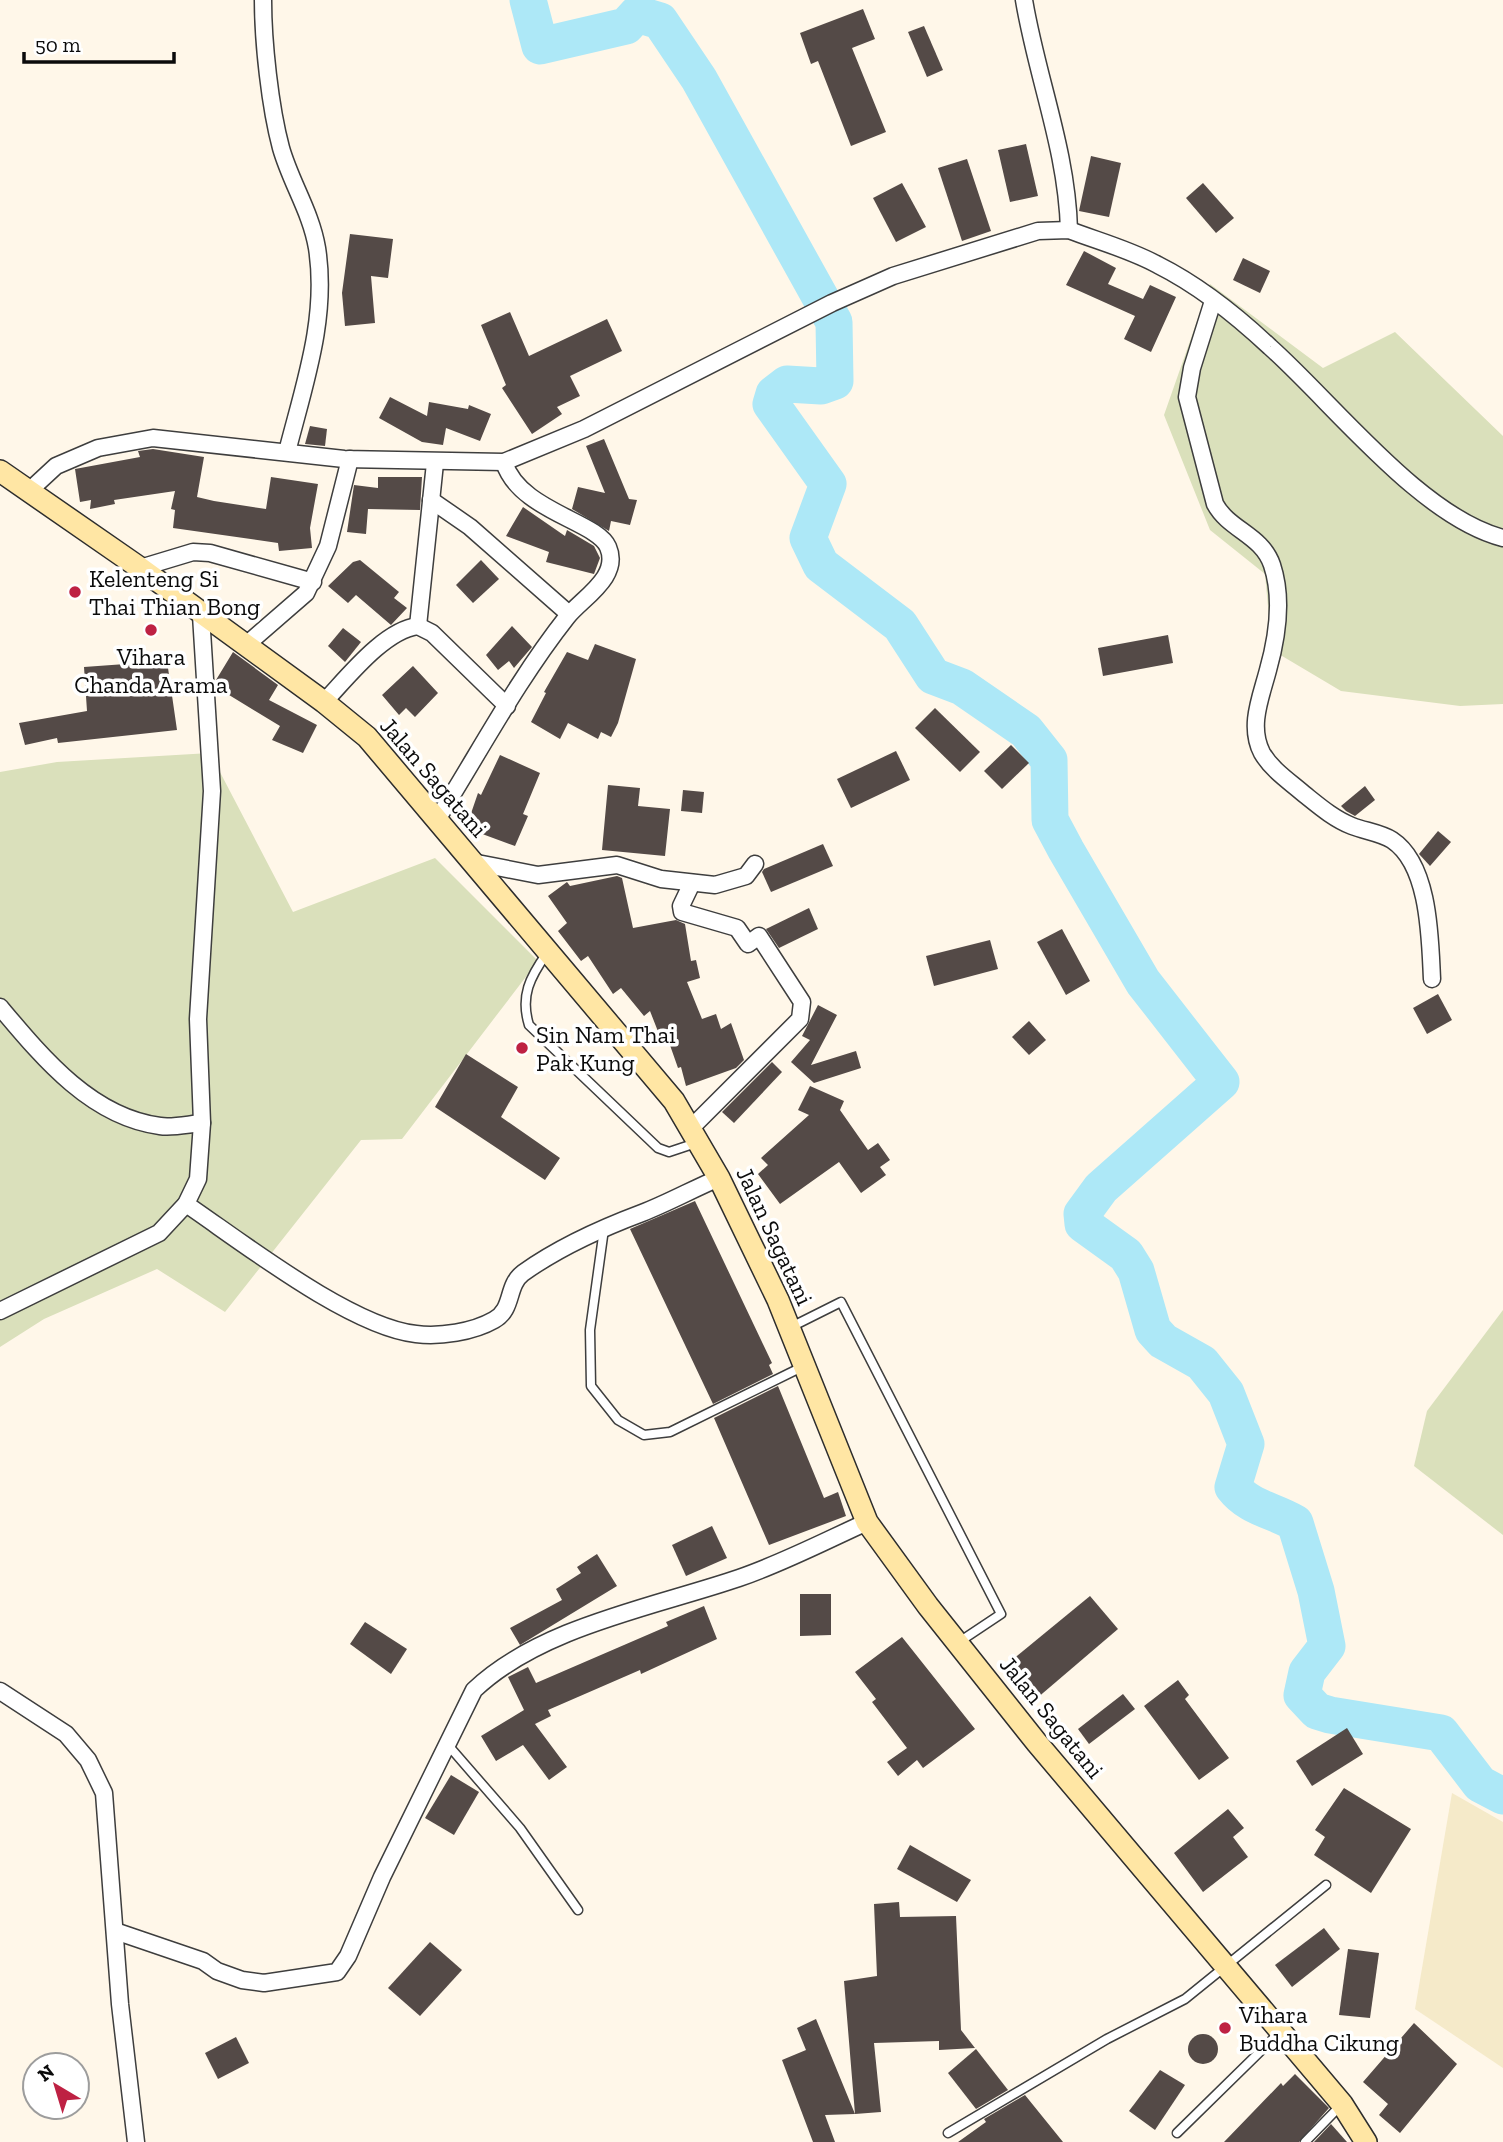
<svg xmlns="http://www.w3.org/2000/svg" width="1503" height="2142" font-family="'Zilla Slab',serif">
  <rect width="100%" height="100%" fill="#fff7e9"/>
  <polygon fill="#f5eac9" points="1452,1793 1503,1822 1503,2068 1415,2009"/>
  <g fill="#dae0bb">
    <polygon points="1210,284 1323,368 1395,332 1503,436 1503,704 1460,706 1341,691 1272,650 1265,574 1210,530 1164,415"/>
    <polygon points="210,753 293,912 435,858 538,961 402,1139 361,1140 225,1312 157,1269 44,1319 0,1347 0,772 57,762"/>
    <polygon points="1503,1310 1503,1535 1414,1466 1427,1411"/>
  </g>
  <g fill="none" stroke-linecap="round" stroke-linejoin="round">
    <path stroke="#ade8f7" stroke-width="37" d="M 528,0 L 540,46 L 626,26 L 637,14 L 660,21 L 699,79 L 834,322 L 835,381 L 821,386 L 787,384 L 774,394 L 771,404 L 828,484 L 808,538 L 821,565 L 900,625 L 933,676 L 962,687 L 1026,731 L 1049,760 L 1050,820 L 1066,850 L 1143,982 L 1221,1082 L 1101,1188 L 1082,1214 L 1083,1224 L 1126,1255 L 1136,1271 L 1153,1330 L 1163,1341 L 1202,1363 L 1226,1393 L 1246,1444 L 1233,1487 C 1249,1508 1273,1510 1295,1523 L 1316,1591 L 1327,1646 L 1307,1672 L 1302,1695 L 1317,1711 L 1330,1715 L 1441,1733 L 1480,1784 L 1503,1796"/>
  </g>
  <g fill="#544a47">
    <polygon points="863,9 875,39 852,48 886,132 851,146 818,61 811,64 800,33"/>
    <polygon points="924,26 943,70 927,77 908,32"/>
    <polygon points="1026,144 1038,196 1010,202 998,150"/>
    <polygon points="1091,156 1121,163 1109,217 1079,211"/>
    <polygon points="967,159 991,231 962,241 938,168"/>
    <polygon points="902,183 926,227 896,242 873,198"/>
    <polygon points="1203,183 1234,218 1216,233 1186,198"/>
    <polygon points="350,234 393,239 388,278 371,276 375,323 345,326 342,293"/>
    <polygon points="1084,251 1116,268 1108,284 1143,299 1150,285 1176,297 1151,352 1124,339 1135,316 1066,285"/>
    <polygon points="1243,258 1270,271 1260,293 1233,280"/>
    <polygon points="510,312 529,356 607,319 622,351 570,376 580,396 557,407 562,414 532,434 502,388 506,385 481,325"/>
    <polygon points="390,397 427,416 429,402 468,409 469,405 491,414 480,441 446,428 443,445 422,442 379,418"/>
    <polygon points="310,426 327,429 325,446 305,444"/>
    <polygon points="604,439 629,499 637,500 630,525 611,521 609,531 572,509 578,487 605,493 586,446"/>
    <polygon points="153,449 204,457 197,497 214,501 266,509 271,477 318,484 310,528 312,548 279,551 278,543 173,528 175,510 171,509 175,491 114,500 115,504 90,509 91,500 80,502 75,469 140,457 138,451"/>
    <polygon points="378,477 422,477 420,510 368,509 366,534 347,532 354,485 378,488"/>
    <polygon points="523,507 565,536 567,530 594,546 600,558 594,574 546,562 549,552 506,536"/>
    <polygon points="360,560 399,592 394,598 407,608 391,625 356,595 348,603 328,586 353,562"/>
    <polygon points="481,560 499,579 473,603 456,585"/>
    <polygon points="512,626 532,647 514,668 509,661 498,670 486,655"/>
    <polygon points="343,628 361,642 345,662 328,646"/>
    <polygon points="1168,635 1173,663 1103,676 1098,648"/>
    <polygon points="595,644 636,659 618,723 611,737 601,732 598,739 568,723 560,739 531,722 546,693 544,692 567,652 588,660"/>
    <polygon points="233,652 278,685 269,700 317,725 303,753 272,740 280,726 216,687 216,680"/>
    <polygon points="167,661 177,730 58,743 57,738 25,745 19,723 87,711 84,667"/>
    <polygon points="413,666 438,693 415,717 406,708 399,715 382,695"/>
    <polygon points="935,708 980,752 960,772 915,728"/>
    <polygon points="1011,745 1029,763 1002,789 984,771"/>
    <polygon points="896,751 910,780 851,808 837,779"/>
    <polygon points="500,755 540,773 523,814 528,816 515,846 466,828 478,793 481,795"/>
    <polygon points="608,785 640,788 638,806 670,809 665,856 602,850"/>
    <polygon points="1365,786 1375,800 1355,816 1346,811 1341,806"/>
    <polygon points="683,790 704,792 702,813 681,811"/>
    <polygon points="1438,831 1451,842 1430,866 1419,854"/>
    <polygon points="823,844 833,866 771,892 762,872 764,869"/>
    <polygon points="617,876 622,878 633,928 676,920 685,924 691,961 696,960 700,978 687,982 702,1019 716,1014 721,1029 731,1023 744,1060 736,1068 686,1086 681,1067 678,1068 665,1031 659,1034 650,1011 644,1016 621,988 613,994 588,956 581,961 558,931 567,923 548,896 567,882 570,886"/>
    <polygon points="809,908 818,929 779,948 766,929"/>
    <polygon points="1062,929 1090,981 1066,995 1037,942"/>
    <polygon points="990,940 998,969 934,986 926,956"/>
    <polygon points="1438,994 1452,1020 1427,1034 1413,1008"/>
    <polygon points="818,1005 837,1015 811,1065 856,1051 861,1068 814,1083 791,1062 810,1040 802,1036"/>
    <polygon points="1029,1021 1046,1040 1029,1055 1012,1037"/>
    <polygon points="466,1054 518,1087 501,1117 560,1158 545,1180 435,1107"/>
    <polygon points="772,1062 782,1072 734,1123 722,1112"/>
    <polygon points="810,1086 844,1101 840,1110 868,1150 878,1143 890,1160 880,1167 886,1175 861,1193 839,1162 780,1204 758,1174 768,1165 761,1158 809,1115 798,1110"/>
    <polygon points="695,1201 772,1363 769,1365 773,1374 713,1404 630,1229"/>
    <polygon points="778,1386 824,1498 838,1492 846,1516 769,1545 714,1418"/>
    <polygon points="712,1526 727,1558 686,1576 672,1545"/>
    <polygon points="597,1554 617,1586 520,1645 510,1628 562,1600 556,1589 581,1573 577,1567"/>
    <polygon points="800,1594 831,1594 831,1635 800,1636"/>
    <polygon points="1090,1596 1118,1629 1036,1699 1007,1664"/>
    <polygon points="704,1606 717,1639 641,1674 640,1670 548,1710 551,1716 535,1724 567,1767 549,1780 523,1745 496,1761 481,1736 524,1710 508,1677 528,1667 536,1683 668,1626 666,1622"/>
    <polygon points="365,1622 407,1649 391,1674 350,1644"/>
    <polygon points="902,1637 975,1729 923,1768 917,1760 898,1776 887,1762 907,1748 872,1702 876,1699 855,1672"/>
    <polygon points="1178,1680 1189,1695 1185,1699 1229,1758 1199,1780 1144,1706"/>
    <polygon points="1123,1694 1135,1709 1089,1744 1078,1729"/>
    <polygon points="1347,1728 1363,1754 1312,1786 1296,1761"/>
    <polygon points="451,1775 479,1792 454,1835 425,1818"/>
    <polygon points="1344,1788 1411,1829 1371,1893 1314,1855 1325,1837 1315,1830"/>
    <polygon points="1228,1809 1244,1828 1233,1837 1248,1857 1203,1892 1174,1853"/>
    <polygon points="910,1845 971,1880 957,1902 897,1869"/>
    <polygon points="899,1902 900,1917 956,1916 961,2030 975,2048 939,2050 939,2041 874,2043 881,2112 855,2114 844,1981 877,1976 874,1904"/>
    <polygon points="1324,1928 1340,1949 1292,1987 1275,1965"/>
    <polygon points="430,1942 462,1970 420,2016 388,1988"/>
    <polygon points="1348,1949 1379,1953 1370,2018 1339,2015"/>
    <polygon points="816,2019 855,2114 825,2115 835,2142 813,2142 782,2060 806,2050 797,2028"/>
    <polygon points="1414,2023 1457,2064 1400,2133 1379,2115 1388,2104 1363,2082"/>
    <circle cx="1203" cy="2049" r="15"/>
    <polygon points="236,2037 249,2063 218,2079 205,2053"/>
    <polygon points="976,2049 1008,2090 976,2109 948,2073"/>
    <polygon points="1160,2070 1185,2085 1155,2130 1129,2111"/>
    <polygon points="1295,2074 1329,2108 1299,2142 1224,2142 1281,2083 1283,2086"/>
    <polygon points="1025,2095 1063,2142 958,2142 986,2122 984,2119"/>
    <polygon points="1331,2124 1347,2142 1314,2142"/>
  </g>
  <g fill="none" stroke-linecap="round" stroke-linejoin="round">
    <g stroke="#3e3e3e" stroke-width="11">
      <g id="lane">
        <path d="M 547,953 C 530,977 520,996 529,1025 L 658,1148 L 669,1152 L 696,1143"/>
        <polyline points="604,1229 590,1330 591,1386 618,1420 644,1435 670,1432 802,1367"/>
        <polyline points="789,1328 841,1302 1001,1614 959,1642"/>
        <polyline points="448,1745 520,1828 578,1910"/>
        <polyline points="948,2133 1107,2039 1185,1999 1326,1885"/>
        <polyline points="1177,2133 1279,2033"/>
        <polyline points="1305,2142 1342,2104"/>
      </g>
    </g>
    <g stroke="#3e3e3e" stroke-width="19">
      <g id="street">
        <path d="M 263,0 C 263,42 270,107 281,148 C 291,183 311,212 317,248 C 328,318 304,385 287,452"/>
        <path d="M 1024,0 C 1037,78 1067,150 1069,230"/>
        <path d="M 1213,301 L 1192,368 L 1187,397 L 1215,504 C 1229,530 1262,535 1272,565 C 1283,598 1277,638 1268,670 C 1261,697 1248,726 1262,753 C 1272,770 1289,781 1304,794 C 1319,806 1334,819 1352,826 C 1365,831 1381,833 1392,840 C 1430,865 1430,940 1432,979"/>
        <path d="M 29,491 L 56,466 L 98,448 L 153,438 L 344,459 L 504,462 L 584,429 L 832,303 L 893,276 L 1038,231 L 1069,230 C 1098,241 1131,250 1158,265 C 1198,285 1238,317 1270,347 C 1334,404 1421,517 1503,538"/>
        <polyline points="431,500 470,527 569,614"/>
        <polyline points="140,568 193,552 210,553 313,582"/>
        <polyline points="418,626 435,463"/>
        <polyline points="245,646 306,593 328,546 350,459"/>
        <path d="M 324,702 C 347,678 384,630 418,626 L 432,633 L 507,706"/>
        <path d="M 438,818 C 480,751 518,679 567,617 C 582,598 621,577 608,547 C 597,521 519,511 504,462"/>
        <polyline points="472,862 538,875 617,865 661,879 715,885 746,876 755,864"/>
        <path d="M 0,1007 C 42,1057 91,1117 160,1126 C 173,1128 189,1124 202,1123"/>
        <polyline points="691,1128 800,1019 802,1002 759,936 748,944 737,928 682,912 681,906 692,883"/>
        <path d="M 186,1204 C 242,1242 351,1327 416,1334 C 440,1337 473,1332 494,1320 C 514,1309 506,1286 523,1273 C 558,1248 602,1228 642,1213 C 668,1203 693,1189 719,1178"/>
        <polyline points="0,1311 159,1233 186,1204 198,1179 202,1123 198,1019 212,791 201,615"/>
        <polyline points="0,1691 66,1734 88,1760 104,1793 120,2004 136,2142"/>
        <path d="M 115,1931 L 203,1961 L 217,1971 L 242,1980 L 264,1983 L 337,1972 L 348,1956 L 382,1877 L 474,1690 C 540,1627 654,1607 739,1578 C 783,1563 825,1541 867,1522"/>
      </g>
    </g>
    <g stroke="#2d2d2d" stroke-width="24">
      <polyline id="secondary" points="0,471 140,568 324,702 367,737 674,1101 719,1178 778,1300 867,1522 928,1606 1037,1743 1342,2104 1366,2142"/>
    </g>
    <use href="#lane" stroke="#fff" stroke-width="8"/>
    <use href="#street" stroke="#fff" stroke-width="16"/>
    <use href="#secondary" stroke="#ffe6a4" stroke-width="21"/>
  </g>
  <g fill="#be2143" stroke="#fff" stroke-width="2.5">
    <circle cx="75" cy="592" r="7"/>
    <circle cx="151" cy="630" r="7"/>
    <circle cx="522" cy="1048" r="7"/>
    <circle cx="1225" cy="2028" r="7"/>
  </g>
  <g text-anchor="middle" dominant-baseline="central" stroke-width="7" stroke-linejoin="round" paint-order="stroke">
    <g font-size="24" fill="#0b0b0b" stroke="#fff" text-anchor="start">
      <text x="89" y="578">Kelenteng Si<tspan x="89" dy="28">Thai Thian Bong</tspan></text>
      <text x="151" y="656" text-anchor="middle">Vihara<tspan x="151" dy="28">Chanda Arama</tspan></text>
      <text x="536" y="1034">Sin Nam Thai<tspan x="536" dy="28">Pak Kung</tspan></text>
      <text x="1239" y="2014">Vihara<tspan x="1239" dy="28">Buddha Cikung</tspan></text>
    </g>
    <g font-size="24" fill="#0b0b0b" stroke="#fff">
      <text transform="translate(434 777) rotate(49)">Jalan Sagatani</text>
      <text transform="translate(775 1236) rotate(65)">Jalan Sagatani</text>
      <text transform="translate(1052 1717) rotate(51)">Jalan Sagatani</text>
    </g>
  </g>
  <g transform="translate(56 2086) rotate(322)"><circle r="33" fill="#ffffff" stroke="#9d9d9d" stroke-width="2"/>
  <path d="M0-5L12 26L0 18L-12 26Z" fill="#be2143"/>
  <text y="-10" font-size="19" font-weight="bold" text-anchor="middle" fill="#0b0b0b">N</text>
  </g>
  <path d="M24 52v10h150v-10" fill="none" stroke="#0b0b0b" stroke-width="3.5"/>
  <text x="35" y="52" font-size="21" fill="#0b0b0b" stroke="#ffffff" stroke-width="5" paint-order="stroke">50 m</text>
</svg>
